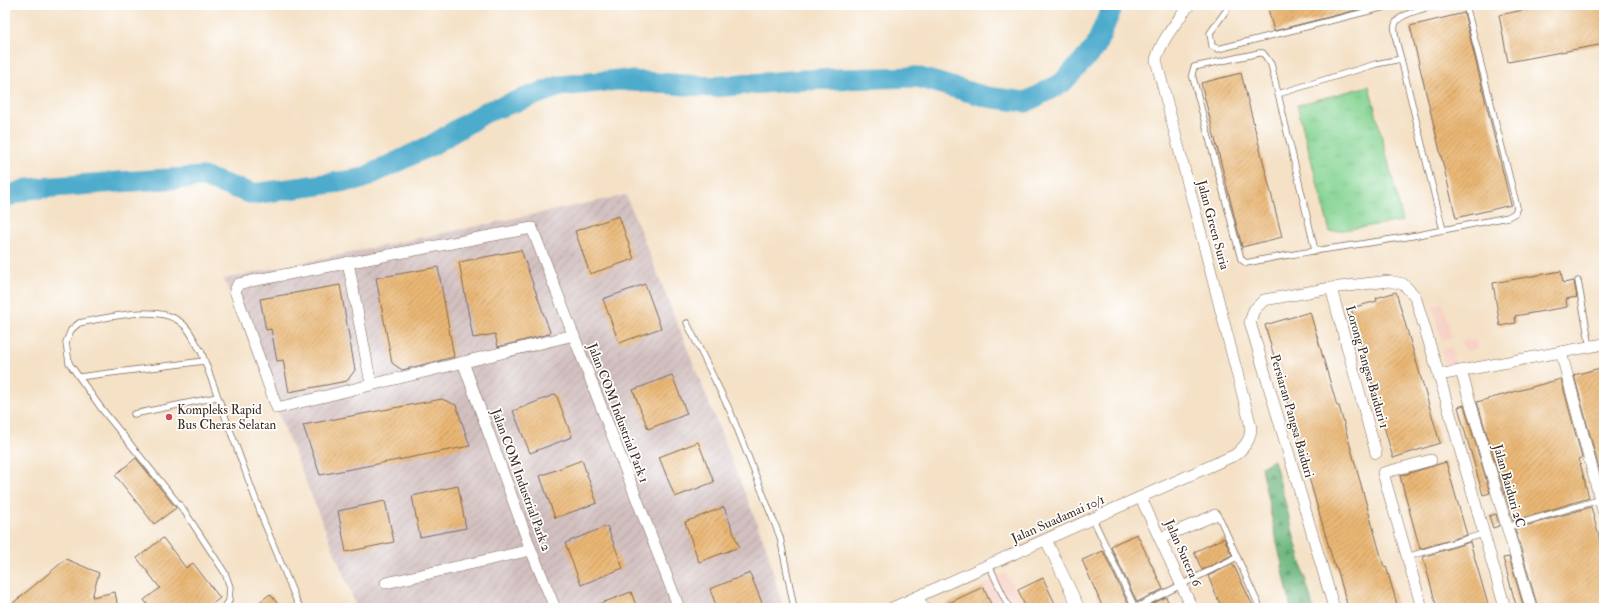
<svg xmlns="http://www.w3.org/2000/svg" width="1609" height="613" font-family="'IM FELL Double Pica',serif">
  <defs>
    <pattern id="industrial-furrows" width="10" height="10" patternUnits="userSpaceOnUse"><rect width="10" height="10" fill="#d2bfbf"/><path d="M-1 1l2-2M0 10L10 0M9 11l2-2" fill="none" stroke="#b5a4a4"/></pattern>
    <pattern id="forest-firs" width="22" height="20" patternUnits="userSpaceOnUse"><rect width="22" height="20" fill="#6cb67d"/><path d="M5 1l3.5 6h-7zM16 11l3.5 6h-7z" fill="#5a9466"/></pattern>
    <pattern id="park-tufts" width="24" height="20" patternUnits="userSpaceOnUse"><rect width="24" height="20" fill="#85d493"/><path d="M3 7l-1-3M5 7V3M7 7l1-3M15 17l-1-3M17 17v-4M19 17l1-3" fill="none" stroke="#74b67e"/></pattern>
    <pattern id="building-hatch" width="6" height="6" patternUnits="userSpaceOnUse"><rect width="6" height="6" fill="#eab775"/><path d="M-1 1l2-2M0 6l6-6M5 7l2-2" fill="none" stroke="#bf955f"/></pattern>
  </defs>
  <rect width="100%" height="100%" fill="#fff"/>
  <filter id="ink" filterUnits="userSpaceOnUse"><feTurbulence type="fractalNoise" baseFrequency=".025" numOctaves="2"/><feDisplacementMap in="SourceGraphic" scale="8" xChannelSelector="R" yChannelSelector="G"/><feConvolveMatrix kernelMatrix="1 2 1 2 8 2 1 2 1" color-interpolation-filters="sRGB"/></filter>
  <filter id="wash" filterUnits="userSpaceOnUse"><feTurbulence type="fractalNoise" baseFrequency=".012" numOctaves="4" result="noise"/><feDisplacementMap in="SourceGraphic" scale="16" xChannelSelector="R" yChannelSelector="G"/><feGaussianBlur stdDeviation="0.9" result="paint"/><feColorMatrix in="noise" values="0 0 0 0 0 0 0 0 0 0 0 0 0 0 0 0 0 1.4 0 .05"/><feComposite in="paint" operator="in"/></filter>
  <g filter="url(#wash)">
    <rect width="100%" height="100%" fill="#f4e1c6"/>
    <g fill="#f7d1c6">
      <polygon points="1443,303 1452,338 1442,341 1432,306"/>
      <polygon points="1470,340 1477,343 1478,348 1467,351 1462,345 1461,341"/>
      <polygon points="1451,347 1457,367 1446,370 1441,350"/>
      <polygon points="1006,573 1025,608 940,608"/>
    </g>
    <polygon fill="url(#industrial-furrows)" points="626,195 766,546 783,608 357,608 224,279"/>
    <polygon fill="url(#forest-firs)" stroke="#54704e" points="1274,460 1313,608 1291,608 1261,467"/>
    <polygon fill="url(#park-tufts)" stroke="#607f58" points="1369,86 1403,221 1330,232 1297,105"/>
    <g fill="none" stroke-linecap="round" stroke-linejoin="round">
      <polyline stroke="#4eabcc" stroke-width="21" points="5,197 28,189 118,182 203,177 253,194 361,179 432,145 486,112 560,86 618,80 712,87 802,80 917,77 987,97 1026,102 1062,83 1095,48 1113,5"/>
    </g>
    <g id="blocks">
      <g fill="url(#building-hatch)">
        <polygon points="1267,5 1368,5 1368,7 1274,31"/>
        <polygon points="1548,5 1604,5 1604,44 1508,62 1499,15"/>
        <polygon points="1464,13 1511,205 1456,218 1410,26"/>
        <polygon points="1241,73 1282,237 1242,247 1201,83"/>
        <polygon points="619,216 634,259 590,274 575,231"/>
        <polygon points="521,250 550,332 549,334 498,347 495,334 473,338 459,262"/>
        <polygon points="438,267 454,357 402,370 392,363 376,278"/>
        <polygon points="1561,271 1563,283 1574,281 1577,297 1566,299 1567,307 1515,316 1516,323 1500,326 1493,283"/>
        <polygon points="645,284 661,328 619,343 603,299"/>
        <polygon points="340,285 355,370 347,381 289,392 283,360 277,361 271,329 266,330 260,299"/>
        <polygon points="1396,292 1440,443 1393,458 1351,308 1377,301 1376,298"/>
        <polygon points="1310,312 1337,406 1339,406 1384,567 1386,566 1398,608 1348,608 1337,568 1335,568 1265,325"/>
        <polygon points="1604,367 1604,480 1602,480 1574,375"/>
        <polygon points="672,375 687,414 648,429 633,390"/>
        <polygon points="1561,379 1582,458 1579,459 1589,498 1513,521 1477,402"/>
        <polygon points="556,394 572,437 530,453 513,411"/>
        <polygon points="442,399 456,405 470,446 320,475 303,425"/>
        <polygon points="1464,405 1490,493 1483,495 1458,407"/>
        <polygon points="698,442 714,482 675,497 659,457"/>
        <polygon points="136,458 176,508 154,524 115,475"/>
        <polygon points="582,460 597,503 555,518 540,476"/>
        <polygon points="1446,462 1467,535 1420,549 1400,476"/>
        <polygon points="458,486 466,528 420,537 412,496"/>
        <polygon points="385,501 394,542 346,552 338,511"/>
        <polygon points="724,507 739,547 699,562 685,522"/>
        <polygon points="1591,507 1604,556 1604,608 1538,608 1515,529"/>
        <polygon points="1496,514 1499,526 1493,528 1489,516"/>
        <polygon points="607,526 623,568 581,585 565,543"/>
        <polygon points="1137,534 1163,589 1137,602 1111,547 1112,545"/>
        <polygon points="163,538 186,568 193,563 220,598 207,608 150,608 144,600 160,588 137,558"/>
        <polygon points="1224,538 1232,555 1202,570 1194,552"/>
        <polygon points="1470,542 1489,608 1437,608 1423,557"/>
        <polygon points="1103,551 1130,608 1103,608 1082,560"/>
        <polygon points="1509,557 1524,608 1517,608 1514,598 1503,558"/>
        <polygon points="66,559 99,573 92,597 115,592 118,608 7,608"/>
        <polygon points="1233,564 1241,581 1254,608 1222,608 1215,593 1208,576"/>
        <polygon points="750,573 764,608 717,608 710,589"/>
        <polygon points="1043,578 1057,608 1026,608 1018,590"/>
        <polygon points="983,587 993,608 938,608"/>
        <polygon points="631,592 637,608 592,608 591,607"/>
        <polygon points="270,594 281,608 252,608"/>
        <polygon points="1166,597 1171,608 1144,608"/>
      </g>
    </g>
  </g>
  <g filter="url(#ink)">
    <use href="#blocks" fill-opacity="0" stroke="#7c6a59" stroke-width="1"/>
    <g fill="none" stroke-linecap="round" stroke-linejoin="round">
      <g stroke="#7c6a59" stroke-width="7">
        <g id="service">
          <polyline points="1230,5 1210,33 1212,46 1218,49 1393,5"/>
          <polyline points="1401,59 1443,230"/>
          <path d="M 1278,94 L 1376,64 L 1401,59 C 1399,51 1393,33 1395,25 C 1397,13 1428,8 1438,5"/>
          <path d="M 1315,250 L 1271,64 L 1263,53 L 1259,53 L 1194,67 L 1192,74 L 1241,259 L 1246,263 C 1303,251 1360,245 1418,235 C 1448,229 1478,223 1508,217 L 1515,213 L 1517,207 L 1466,5"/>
          <polyline points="1578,281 1590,347"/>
          <polyline points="687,323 731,413 780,537 794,608"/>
          <polyline points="79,377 204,361"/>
          <polyline points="134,414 217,397"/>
          <polyline points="1215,515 1220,519 1260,608"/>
          <polyline points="1093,519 1135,608 1237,557"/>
          <polyline points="1507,527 1602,499"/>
          <polyline points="1407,557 1483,534"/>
          <polyline points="989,565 1009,608"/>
          <path d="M 224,608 L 229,601 L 230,587 L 225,573 L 185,512 L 101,408 L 69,363 L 66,342 L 71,330 L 79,323 C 108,318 161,302 184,325 C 191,331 195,343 201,351 L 264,522 L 297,602 L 301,608"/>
        </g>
      </g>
      <g stroke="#7c6a59" stroke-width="12">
        <g id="minor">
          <polyline points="348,262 371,384"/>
          <polyline points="1331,288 1376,453"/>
          <polyline points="574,335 277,408 235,291 238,284 251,281 532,228 679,608"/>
          <polyline points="1561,352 1604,514"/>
          <polyline points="463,362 531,550 555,608"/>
          <polyline points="1461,371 1531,608"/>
          <polyline points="1439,375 1604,344"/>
          <polyline points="1141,498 1192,608"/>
          <polyline points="1161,538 1215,515"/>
          <polyline points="1046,540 1079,608"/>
          <polyline points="386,583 531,550"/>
          <polyline points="917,597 924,608"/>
          <path d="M 892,608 L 1235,455 C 1246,446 1253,437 1250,423 L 1156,60 C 1161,40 1177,22 1189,5"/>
          <polyline points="1334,608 1250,322 1254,310 1264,300 1331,288 1389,281 1403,284 1415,296 1439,375 1505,608"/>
          <polyline points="1422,608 1383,473 1431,460"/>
        </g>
      </g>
      <use href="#service" stroke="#fff" stroke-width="5.5"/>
      <use href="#minor" stroke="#fff" stroke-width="11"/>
    </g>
  </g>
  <circle fill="#d1495b" stroke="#fff" stroke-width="1.5" cx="169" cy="417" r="4"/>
  <g text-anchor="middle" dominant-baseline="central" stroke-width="3.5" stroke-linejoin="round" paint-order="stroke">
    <g font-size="13" fill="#3b2a1e" stroke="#fff">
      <text transform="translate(1213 225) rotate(75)">Jalan Green Suria</text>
      <text transform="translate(1367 367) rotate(74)">Lorong Pangsa Baiduri 1</text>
      <text transform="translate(618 413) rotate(69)">Jalan COM Industrial Park 1</text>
      <text transform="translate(1292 416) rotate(74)">Persiaran Pangsa Baiduri</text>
      <text transform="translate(521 480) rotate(70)">Jalan COM Industrial Park 2</text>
      <text transform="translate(1509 486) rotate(74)">Jalan Baiduri 2C</text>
      <text transform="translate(1058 519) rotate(-24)">Jalan Suadamai 10/1</text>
      <text transform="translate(1183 553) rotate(66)">Jalan Sutera 6</text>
    </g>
    <g font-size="13" fill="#3b2a1e" stroke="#fff" text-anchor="start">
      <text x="177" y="410">Kompleks Rapid<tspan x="177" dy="15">Bus Cheras Selatan</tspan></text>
    </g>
  </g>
  <rect width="1609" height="613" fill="none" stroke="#fff" stroke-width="20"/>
</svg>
